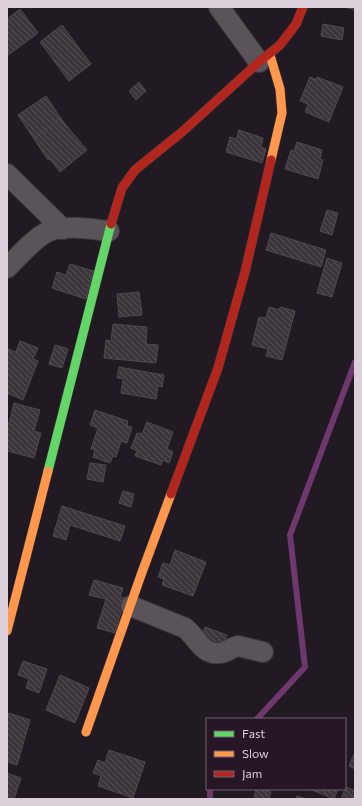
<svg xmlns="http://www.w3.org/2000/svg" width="362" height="806" font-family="Commissioner,sans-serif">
  <defs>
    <pattern id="building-back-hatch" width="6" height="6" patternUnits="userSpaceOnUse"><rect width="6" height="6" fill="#3c353c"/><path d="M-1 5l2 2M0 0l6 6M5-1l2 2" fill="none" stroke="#585158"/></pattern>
  </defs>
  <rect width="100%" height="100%" fill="#221a22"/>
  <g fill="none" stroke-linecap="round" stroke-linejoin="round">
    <g stroke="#6e386e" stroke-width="6">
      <polyline points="257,719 305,667 290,535 355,362"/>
      <polyline points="210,799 210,789"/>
    </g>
  </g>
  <g fill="url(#building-back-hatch)" stroke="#504850">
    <polygon points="344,7 355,7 355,10"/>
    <polygon points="20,9 38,33 7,56 7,19"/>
    <polygon points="323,24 344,28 342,40 321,36"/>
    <polygon points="62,25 91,64 69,81 40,42"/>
    <polygon points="310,77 317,80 317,77 343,87 329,122 305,112 308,104 300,101"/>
    <polygon points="139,82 146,91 136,100 129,91"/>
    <polygon points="46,96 76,141 48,160 18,115"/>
    <polygon points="60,118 87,150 60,172 34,139"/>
    <polygon points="239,130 263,138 261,147 266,149 262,163 226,152 230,137 236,139"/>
    <polygon points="297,142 322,150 320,159 323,160 318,179 285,169 291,150 294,151"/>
    <polygon points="327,210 338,213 332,235 320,231"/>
    <polygon points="271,233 326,250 321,267 266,250"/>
    <polygon points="327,258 342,263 332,297 317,293"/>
    <polygon points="70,264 94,271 86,299 52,288 57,272 66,275"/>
    <polygon points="139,292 142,315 119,317 117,294"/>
    <polygon points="269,307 279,310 280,307 295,311 282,360 266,356 268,349 252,345 259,317 266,318"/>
    <polygon points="113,324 147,327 146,344 158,345 156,363 104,358 106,340 111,341"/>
    <polygon points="20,341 38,348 33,359 38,361 23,400 7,393 7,351 8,349 16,352"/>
    <polygon points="55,345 68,349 62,368 49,364"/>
    <polygon points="119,367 164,375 162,387 158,386 156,399 121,393 123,379 117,378"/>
    <polygon points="14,403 40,410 34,431 41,433 34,458 7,451 7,423 9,424"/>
    <polygon points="95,410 128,421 127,426 132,427 127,443 121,441 116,457 113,456 110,463 93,457 95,450 91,449 98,428 90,425"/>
    <polygon points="147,422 173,432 167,449 173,452 169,463 163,460 161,465 135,456 137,451 131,448 137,433 142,434"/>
    <polygon points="90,463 106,465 103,482 87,479"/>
    <polygon points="123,491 134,494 131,507 119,503"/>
    <polygon points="62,506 125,526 120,541 70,525 66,540 53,536"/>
    <polygon points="175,550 206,562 193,596 162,585 164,579 158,577 163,563 170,565"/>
    <polygon points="94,580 123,588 120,597 125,598 115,633 97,628 106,599 89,595"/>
    <polygon points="205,627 227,635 221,651 200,644"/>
    <polygon points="23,661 47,669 39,693 26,688 29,679 18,675"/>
    <polygon points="60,675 89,688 75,723 46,710"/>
    <polygon points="9,713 30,720 17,765 7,762 7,719"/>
    <polygon points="109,750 145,762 133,798 98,786 101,776 93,773 98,760 105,763"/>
    <polygon points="355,752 355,769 349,766"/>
    <polygon points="7,773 21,778 14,799 7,799"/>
    <polygon points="346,787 355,791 355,799 341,799"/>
    <polygon points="256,789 262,789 271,792 269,799 254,799"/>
    <polygon points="309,789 338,789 334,799"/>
    <polygon points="297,796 307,799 296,799"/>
  </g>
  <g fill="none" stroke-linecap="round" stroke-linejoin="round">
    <g stroke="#3d363c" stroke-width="22">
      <g id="street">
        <polyline points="219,7 259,62"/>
        <polyline points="7,174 63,229"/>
        <path d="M 7,268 C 18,257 35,237 49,231 C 67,225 90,229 109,231"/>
        <path d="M 131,606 L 185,628 C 197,637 202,656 221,653 C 227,652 232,647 238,646 L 263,652"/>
      </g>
    </g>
    <g stroke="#3d363c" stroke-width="10">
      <polyline id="fast" points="48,471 111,224"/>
    </g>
    <g stroke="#3d363c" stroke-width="10">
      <g id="slow">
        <polyline points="270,55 280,89 282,113 271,160"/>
        <polyline points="7,631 48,471"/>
        <polyline points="86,732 141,575 171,494"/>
      </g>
    </g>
    <g stroke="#3d363c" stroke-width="10">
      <g id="jam">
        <polyline points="111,224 122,188 135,170 182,132 259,62 280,45 296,24 303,7"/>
        <polyline points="171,494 218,368 245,272 271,160"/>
      </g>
    </g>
    <use href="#street" stroke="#5a535a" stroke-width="20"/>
    <use href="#fast" stroke="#63d668" stroke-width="9"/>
    <use href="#slow" stroke="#ff974d" stroke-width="9"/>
    <use href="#jam" stroke="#b3261e" stroke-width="9"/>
  </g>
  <rect width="362" height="806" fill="none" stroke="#dbd0da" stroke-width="16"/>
  <rect x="206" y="718" width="140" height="72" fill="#261626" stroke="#6e606e"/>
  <rect x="214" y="731" width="20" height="6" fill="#63d668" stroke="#6e606e"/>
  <text x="242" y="738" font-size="12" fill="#dbd0da">Fast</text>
  <rect x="214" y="751" width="20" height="6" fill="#ff974d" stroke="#6e606e"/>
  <text x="242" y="758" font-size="12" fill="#dbd0da">Slow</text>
  <rect x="214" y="771" width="20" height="6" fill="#b3261e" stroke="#6e606e"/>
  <text x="242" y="778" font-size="12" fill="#dbd0da">Jam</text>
</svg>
